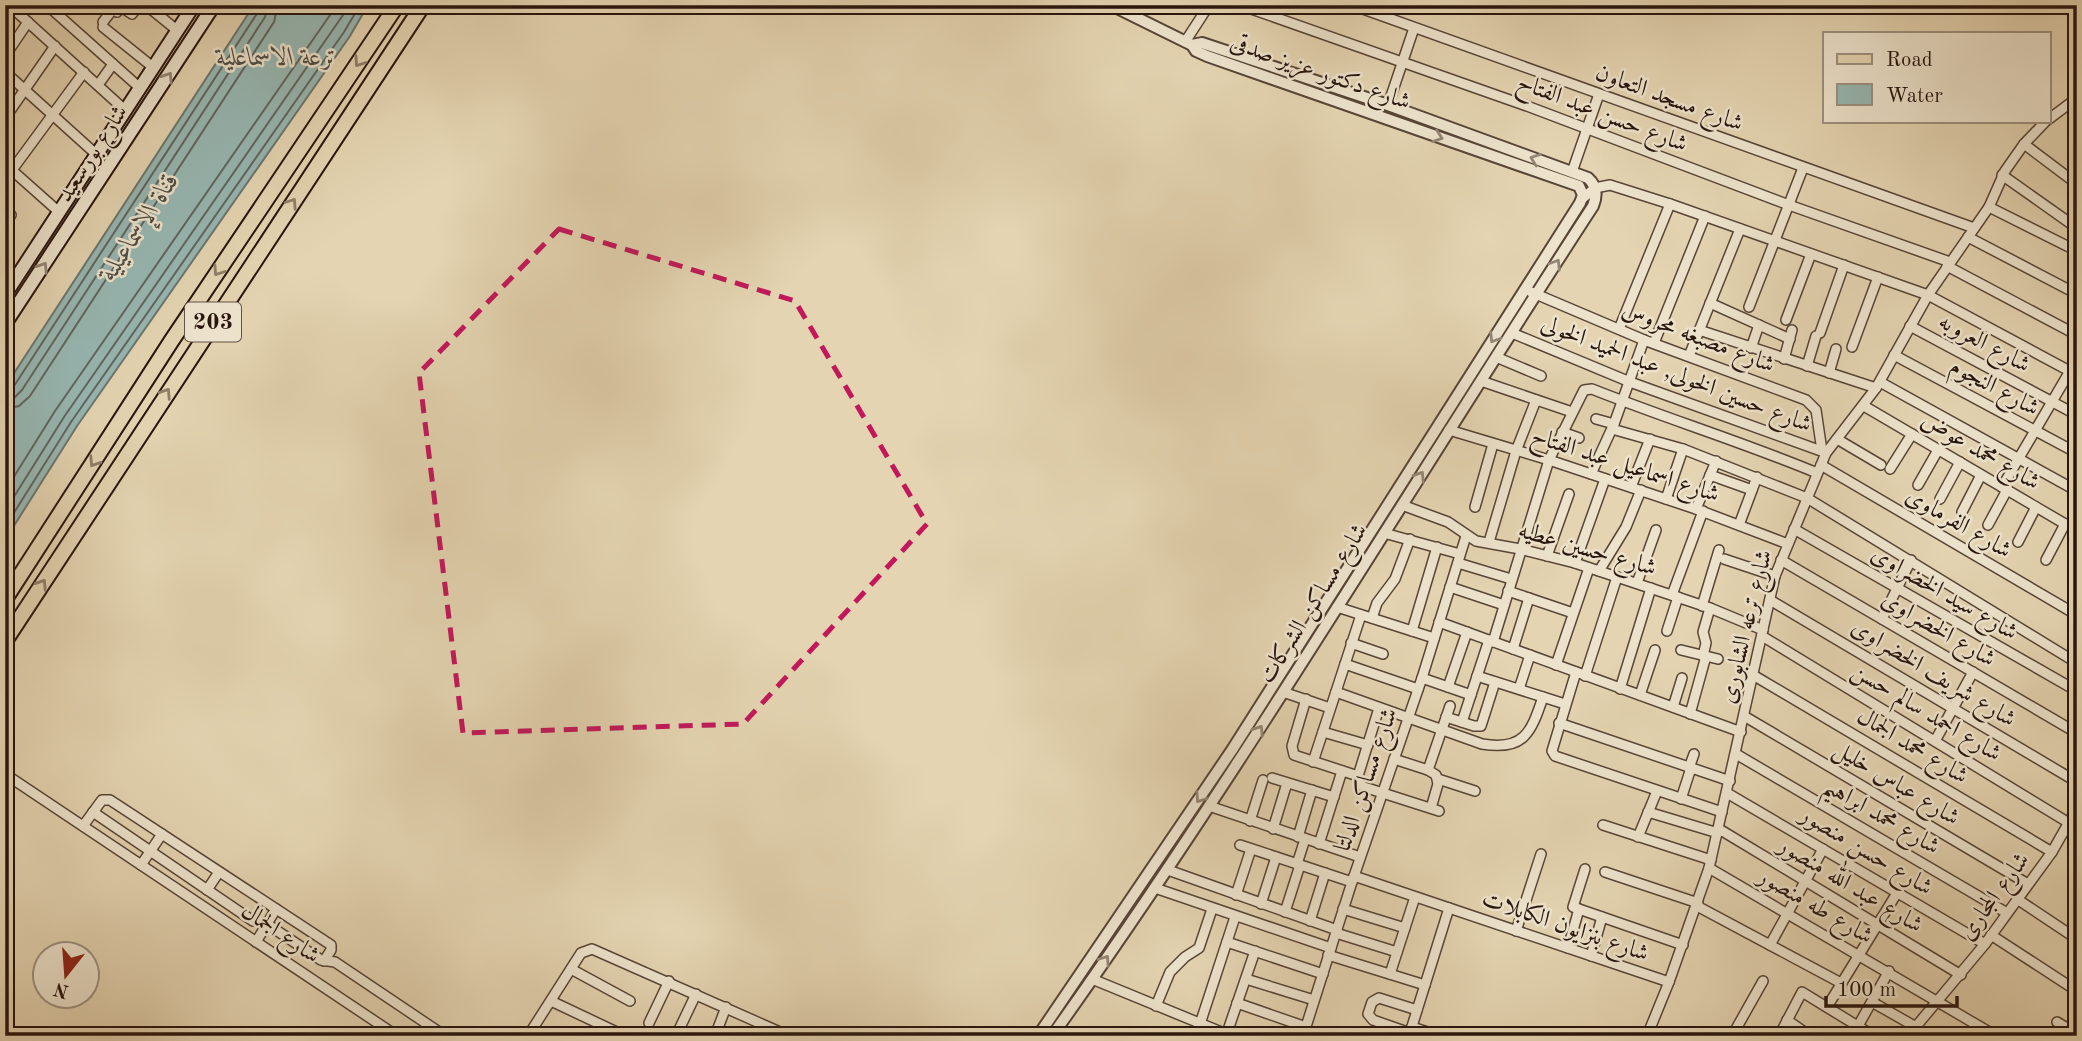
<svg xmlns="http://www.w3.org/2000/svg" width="2082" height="1041" font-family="'Old Standard TT',Amiri,serif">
  <rect width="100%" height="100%" fill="#e4d4b1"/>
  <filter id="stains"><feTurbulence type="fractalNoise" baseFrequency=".00286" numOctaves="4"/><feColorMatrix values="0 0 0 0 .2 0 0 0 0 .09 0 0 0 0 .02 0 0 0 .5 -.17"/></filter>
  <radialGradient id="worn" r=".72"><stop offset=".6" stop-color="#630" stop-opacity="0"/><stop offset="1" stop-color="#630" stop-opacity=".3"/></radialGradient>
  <polygon fill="#97b7b2" stroke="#6b7670" stroke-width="2" points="254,5 368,5 350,36 77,426 5,540 5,387"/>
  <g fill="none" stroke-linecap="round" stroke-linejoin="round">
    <g stroke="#606660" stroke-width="2">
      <polyline points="5,389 14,386 258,12 259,5"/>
      <polyline points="5,398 15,397 22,390 265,17 268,5"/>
      <polyline points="5,409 19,406 30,396 274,22 278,5"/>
      <polyline points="5,491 55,411 337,5"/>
      <polyline points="5,511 64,417 350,5"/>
      <polyline points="5,527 71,422 344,32 360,5"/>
    </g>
    <g stroke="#574537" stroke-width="12">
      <g id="minor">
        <polyline points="9,5 126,111"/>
        <polyline points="47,5 140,88"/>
        <polyline points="146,5 178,31"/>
        <polyline points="1240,5 1527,106 1789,205 1950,262"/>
        <polyline points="1352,5 1974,228"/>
        <polyline points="84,7 85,5"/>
        <polyline points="103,22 113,9 117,12 121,7 132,14 139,5"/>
        <polyline points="103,27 154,68"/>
        <polyline points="1185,42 1209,5"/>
        <polyline points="5,56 28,22"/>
        <polyline points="5,72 97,155"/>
        <polyline points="98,85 113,64"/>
        <polyline points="1388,105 1414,28"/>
        <polyline points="5,118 55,46"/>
        <polyline points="2049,119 2077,98"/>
        <polyline points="2024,144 2077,184"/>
        <polyline points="5,164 59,212"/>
        <polyline points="12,170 84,72"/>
        <polyline points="1572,172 1599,94"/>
        <polyline points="2002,175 2077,228"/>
        <polyline points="1583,198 1595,188 1610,185 1670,204 1928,295 2077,375"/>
        <polyline points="1989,207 2077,251"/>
        <polyline points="5,222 11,215"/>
        <polyline points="1968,237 2077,294"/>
        <polyline points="1947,266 2077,335"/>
        <polyline points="1531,292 1644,340 1806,400 1816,410 1822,451"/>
        <polyline points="1710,303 1790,339"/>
        <polyline points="1749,307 1803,168"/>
        <polyline points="1786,320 1811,254"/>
        <polyline points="1910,326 2077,415"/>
        <polyline points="1619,329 1670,204"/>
        <polyline points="1699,330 1876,388"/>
        <polyline points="1512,333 1630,382 1824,452"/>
        <polyline points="1820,333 1844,265"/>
        <polyline points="1654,343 1705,216"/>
        <polyline points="1852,347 1878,277"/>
        <polyline points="1751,348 1759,325"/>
        <polyline points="1894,355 2077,453"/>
        <polyline points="1689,356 1740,229"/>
        <polyline points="1496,357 1541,376"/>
        <polyline points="1784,359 1792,330"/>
        <polyline points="1807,366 1816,336"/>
        <polyline points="1829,373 1836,349"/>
        <polyline points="1481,381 1572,412"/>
        <polyline points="1880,382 2077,491"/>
        <polyline points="1864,406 2077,531"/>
        <polyline points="1596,419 1614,424"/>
        <polyline points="1612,429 1683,449 1807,498 2077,663"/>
        <polyline points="1449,430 1549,460 1696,509 1788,544"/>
        <polyline points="1562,432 1579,438"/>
        <polyline points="1837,439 1881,465"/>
        <polyline points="1821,465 2077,615"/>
        <polyline points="1890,469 1912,434"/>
        <polyline points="1591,474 1614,424 1644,340"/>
        <polyline points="1710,475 1752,490"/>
        <polyline points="1918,485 1938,450"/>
        <polyline points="1631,487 1650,439"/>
        <polyline points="2002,487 2077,359"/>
        <polyline points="1666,499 1683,449"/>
        <polyline points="1940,499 1960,462"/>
        <polyline points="1402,505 1448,522 1476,541 1520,549 1575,563 1710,608 1763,630"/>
        <polyline points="1475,507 1493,444"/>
        <polyline points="1696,509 1716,461"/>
        <polyline points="1962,512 1981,475"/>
        <polyline points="1739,525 1757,477"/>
        <polyline points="1988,525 2007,490"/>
        <polyline points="1794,529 2077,691"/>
        <polyline points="1384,533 1460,554"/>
        <polyline points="1489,542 1516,451 1536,400"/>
        <polyline points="2018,542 2036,507"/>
        <polyline points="1547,556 1569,494"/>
        <polyline points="1724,559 1775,576"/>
        <polyline points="1781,560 2077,733"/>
        <polyline points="2046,560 2065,524"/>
        <polyline points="1458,563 1511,579"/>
        <polyline points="1575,563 1605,479"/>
        <polyline points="1599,571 1626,527 1641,490"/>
        <polyline points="2073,575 2077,568"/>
        <polyline points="1637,583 1656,530"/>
        <polyline points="1450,587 1504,605"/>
        <polyline points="1508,591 1573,613"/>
        <polyline points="1672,595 1703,511"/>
        <polyline points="1770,600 2077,782"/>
        <polyline points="1702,606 1719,550"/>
        <polyline points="1337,607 1434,638"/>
        <polyline points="1372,618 1377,603 1395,579 1410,539"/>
        <polyline points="1882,619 1911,560"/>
        <polyline points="1439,622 1741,732"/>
        <polyline points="1412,631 1437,547"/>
        <polyline points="1667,631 1678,597"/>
        <polyline points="1762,636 2069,823"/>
        <path d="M 1493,642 L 1549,460 L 1584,390 L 1592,389 C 1667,419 1743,442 1817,473"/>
        <polyline points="1351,643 1383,654"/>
        <polyline points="1513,649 1529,598"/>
        <polyline points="1681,650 1718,659"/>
        <polyline points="1703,656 1706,643 1703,632 1710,608"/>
        <polyline points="1345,664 1418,689"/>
        <polyline points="1556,665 1589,568"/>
        <polyline points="1576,672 1552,751 1555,756 1722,812"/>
        <polyline points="1753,675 2052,852"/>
        <polyline points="1477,676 1565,704"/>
        <polyline points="1585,676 1617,577"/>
        <polyline points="1422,678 1471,695"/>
        <polyline points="1448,687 1467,632"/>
        <polyline points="1519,689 1530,655"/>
        <polyline points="1620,689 1651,588"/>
        <polyline points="1283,692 1330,708"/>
        <path d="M 1336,692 L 1482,744 C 1524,751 1531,733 1543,697"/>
        <polyline points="1640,695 1655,650"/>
        <polyline points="1306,699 1292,746 1294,755 1358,776"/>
        <polyline points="1673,707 1682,678"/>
        <polyline points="1690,714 1706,656"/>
        <polyline points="1744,716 2028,884"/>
        <polyline points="1446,717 1474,726 1481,726 1495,682"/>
        <polyline points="1462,722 1489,640"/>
        <polyline points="1559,723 1730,781"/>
        <polyline points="1323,732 1368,745"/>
        <polyline points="1935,741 1973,672"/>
        <polyline points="1736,754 2007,913"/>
        <polyline points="1394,759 1428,770 1436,775 1438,784 1431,808"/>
        <polyline points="1313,762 1361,615"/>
        <polyline points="1689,768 1694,754"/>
        <polyline points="1428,770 1450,706"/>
        <polyline points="5,774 397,1036"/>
        <polyline points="1358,776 1359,783 1364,787 1439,811"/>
        <polyline points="1358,776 1379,708"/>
        <polyline points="1272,778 1334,797"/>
        <polyline points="1438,779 1475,791"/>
        <polyline points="1727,793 1985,944"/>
        <polyline points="1681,799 1691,768"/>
        <polyline points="1209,806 1360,857"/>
        <polyline points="93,812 253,921"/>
        <polyline points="1648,812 1718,833"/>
        <polyline points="1250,821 1263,780"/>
        <polyline points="1603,825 1711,860"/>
        <polyline points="83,826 102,800 110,800 331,945 331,950 324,961"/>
        <polyline points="1273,829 1287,783"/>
        <polyline points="1719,829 1961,975"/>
        <polyline points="1298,837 1312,790"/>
        <polyline points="1638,837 1657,791"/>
        <polyline points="1319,844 1342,771"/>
        <polyline points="1240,845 1352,882"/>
        <polyline points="1297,864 1305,839"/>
        <polyline points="141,865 162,834"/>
        <polyline points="1709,868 1996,1036"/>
        <polyline points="1585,869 1573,907 1683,945"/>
        <polyline points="1168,870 1337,930"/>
        <polyline points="1605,872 1698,903"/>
        <polyline points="1354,876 1669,982"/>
        <polyline points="1155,888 1331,948"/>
        <polyline points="207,890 219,872"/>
        <polyline points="1236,895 1251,849"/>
        <polyline points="2017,899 2077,939"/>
        <polyline points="1261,904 1276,857"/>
        <polyline points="1697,906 1841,983"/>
        <polyline points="1343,909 1405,928"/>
        <polyline points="1285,912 1300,865"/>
        <polyline points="1310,921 1325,873"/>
        <polyline points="267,924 321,960 335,962 445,1036"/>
        <polyline points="1516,931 1541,854"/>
        <polyline points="1336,933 1397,952"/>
        <polyline points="1991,935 2077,991"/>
        <polyline points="256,942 276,909"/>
        <polyline points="1227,942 1323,974"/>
        <polyline points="1770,945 1823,849"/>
        <polyline points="1568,948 1579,909"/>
        <polyline points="1328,955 1425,985"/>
        <polyline points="1591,956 1602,917"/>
        <polyline points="571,969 630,1001"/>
        <polyline points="1390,974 1415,897"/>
        <polyline points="1092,979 1231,1036"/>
        <polyline points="1246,979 1314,1000"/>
        <polyline points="551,1001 625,1036"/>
        <polyline points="1872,1002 1916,1027"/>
        <polyline points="1237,1003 1306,1027"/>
        <polyline points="1156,1006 1170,972 1185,957 1199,948 1212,909"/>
        <polyline points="1827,1007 1897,893"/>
        <polyline points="1787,1020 1810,1036"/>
        <polyline points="2057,1022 2077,1034"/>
        <polyline points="649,1023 669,981"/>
        <polyline points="1200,1024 1235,917"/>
        <polyline points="1858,1026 1889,971"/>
        <polyline points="1412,1027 1440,1036"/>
        <polyline points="1915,1028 1928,1036"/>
        <polyline points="1410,1033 1373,1020 1368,1014 1372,1002 1379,998 1417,1010"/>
        <polyline points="528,1036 581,953 592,949 789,1036"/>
        <polyline points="676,1036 696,994"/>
        <polyline points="715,1036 726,1007"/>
        <polyline points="1226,1036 1255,951"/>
        <polyline points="1303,1036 1352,882 1422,678 1466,536"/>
        <polyline points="1409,1036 1449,908"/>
        <polyline points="1647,1036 1669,982 1709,868 1775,576 1826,453 1876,388 1928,295 1989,207 2005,171 2024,144 2046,121"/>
        <polyline points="1732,1036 1763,981"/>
        <polyline points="1779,1036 1802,992 1874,1036"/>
        <polyline points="1908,1036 1985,944 2052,852 2077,808"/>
      </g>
    </g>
    <g stroke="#574537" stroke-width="14">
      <g id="tertiary">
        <polyline points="1038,1036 1232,750 1580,203 1583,195 1579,186 1207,56 1196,51 1192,45 1111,5"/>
        <path d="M 1052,1036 C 1244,767 1413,482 1593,206 C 1597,196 1597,186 1588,178 L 1388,105 L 1202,43 L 1192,45"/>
      </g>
    </g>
    <g stroke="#28150e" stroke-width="16">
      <g id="secondary">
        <polyline points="5,295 194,5"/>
        <polyline points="5,324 214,5"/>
      </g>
    </g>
    <g stroke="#28150e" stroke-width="18">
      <g id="primary">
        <polyline points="5,599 172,340 397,5"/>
        <polyline points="5,641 423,5"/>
      </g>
    </g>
    <use href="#minor" stroke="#ede3cc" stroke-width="9"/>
    <use href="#tertiary" stroke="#ede3cc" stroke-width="10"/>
    <use href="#secondary" stroke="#ede3cc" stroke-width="12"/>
    <use href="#primary" stroke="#e4d4b1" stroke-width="14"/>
  </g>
  <defs><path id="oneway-chevron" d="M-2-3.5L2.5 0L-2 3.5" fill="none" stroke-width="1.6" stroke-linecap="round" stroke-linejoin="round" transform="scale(1.75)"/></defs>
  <g stroke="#8f7e68">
    <use href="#oneway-chevron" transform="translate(359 62) rotate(124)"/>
    <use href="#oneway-chevron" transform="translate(292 203) rotate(-56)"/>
    <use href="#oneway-chevron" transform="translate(218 271) rotate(124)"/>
    <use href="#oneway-chevron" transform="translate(166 393) rotate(-57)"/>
    <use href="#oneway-chevron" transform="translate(94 462) rotate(123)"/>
    <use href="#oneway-chevron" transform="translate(42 584) rotate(-57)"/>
  </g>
  <g stroke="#948676">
    <use href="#oneway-chevron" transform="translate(168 77) rotate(-57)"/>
    <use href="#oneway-chevron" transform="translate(1438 137) rotate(19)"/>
    <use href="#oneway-chevron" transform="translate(1535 159) rotate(-160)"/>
    <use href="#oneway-chevron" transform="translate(1556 264) rotate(-58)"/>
    <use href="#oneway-chevron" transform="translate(43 267) rotate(-57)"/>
    <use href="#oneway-chevron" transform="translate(1494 338) rotate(122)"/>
    <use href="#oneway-chevron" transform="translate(1420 476) rotate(-57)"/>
    <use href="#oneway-chevron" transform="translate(1259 730) rotate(-57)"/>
    <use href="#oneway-chevron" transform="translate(1200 798) rotate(124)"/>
    <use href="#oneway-chevron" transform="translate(1105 960) rotate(-56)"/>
  </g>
  <path fill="none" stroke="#c2185b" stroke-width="5" stroke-dasharray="14 9" stroke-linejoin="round" d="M 559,229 L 795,301 L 927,524 L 743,724 L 463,733 L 419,373 Z"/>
  <g text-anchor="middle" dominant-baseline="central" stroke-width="5" stroke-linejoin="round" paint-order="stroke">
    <rect fill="#ede3cc" stroke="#635347" stroke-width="2" x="185" y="302.5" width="56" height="39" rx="5"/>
    <g font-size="23" font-weight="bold" fill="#28150e">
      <text x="213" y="322">203</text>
    </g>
    <g font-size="24" fill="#28150e" stroke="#ede3cc">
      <text transform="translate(1320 73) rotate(19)">شارع دكتور عزيز صدقى</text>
      <text transform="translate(1669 99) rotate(20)">شارع مسجد التعاون</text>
      <text transform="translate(1602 114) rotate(21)">شارع حسن عبد الفتاح</text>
      <text transform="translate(93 154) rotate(-57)">شارع بورسعيد</text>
      <text transform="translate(1698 338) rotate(21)">شارع مصبغه محروس</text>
      <text transform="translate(1984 344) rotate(28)">شارع العروبه</text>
      <text transform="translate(1676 375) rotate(21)">شارع حسين الخولى, عبد الحميد الخولى</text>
      <text transform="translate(1994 388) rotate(28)">شارع النجوم</text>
      <text transform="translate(1980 452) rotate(30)">شارع محمد عوض</text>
      <text transform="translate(1625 466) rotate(18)">شارع اسماعيل عبد الفتاح</text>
      <text transform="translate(1958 524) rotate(30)">شارع الفرماوى</text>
      <text transform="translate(1587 550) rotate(16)">شارع حسين عطيه</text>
      <text transform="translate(1944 594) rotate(30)">شارع سيد الخضراوى</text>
      <text transform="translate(1314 604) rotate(-58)">شارع مساكن الشركات</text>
      <text transform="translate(1747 627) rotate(-76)">شارع ترعه الشابورى</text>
      <text transform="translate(1938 630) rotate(30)">شارع الخضراوى</text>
      <text transform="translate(1933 674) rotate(31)">شارع شريف الخضراوى</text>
      <text transform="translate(1926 713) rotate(31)">شارع احمد سالم حسن</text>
      <text transform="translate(1912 747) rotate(31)">شارع محمد الجمال</text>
      <text transform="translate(1367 780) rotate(-71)">شارع مساكن الدلتا</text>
      <text transform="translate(1896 784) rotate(31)">شارع عباس خليل</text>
      <text transform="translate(1881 817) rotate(30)">شارع محمد ابراهيم</text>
      <text transform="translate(1866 852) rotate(31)">شارع حسن منصور</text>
      <text transform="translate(1850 886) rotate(31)">شارع عبد الله منصور</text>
      <text transform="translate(1995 897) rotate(-54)">شارع المجارى</text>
      <text transform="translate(1815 907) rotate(30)">شارع طه منصور</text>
      <text transform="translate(1565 927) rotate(19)">شارع بنزايون الكابلات</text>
      <text transform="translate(280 934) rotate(34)">شارع الجمال</text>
    </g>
    <g font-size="26" font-style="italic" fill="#4f4e47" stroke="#ede3cc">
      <text x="277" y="58">ترعة الاسماعلية</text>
      <text transform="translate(140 227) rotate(-57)">قناة الإسماعيلية</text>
    </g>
  </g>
  <rect width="2082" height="1041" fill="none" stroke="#e4d4b1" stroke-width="28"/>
  <rect x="7" y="7" width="2068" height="1027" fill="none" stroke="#28150e" stroke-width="3.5"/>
  <rect x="14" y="14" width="2054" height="1013" fill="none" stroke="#28150e" stroke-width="2"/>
  <rect x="1823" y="32" width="228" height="91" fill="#ede3cc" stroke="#9e9180" stroke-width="2"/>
  <rect x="1837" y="54" width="35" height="10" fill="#e4d4b1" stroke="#9e9180" stroke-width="2"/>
  <text x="1886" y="66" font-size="21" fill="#28150e">Road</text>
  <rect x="1837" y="84" width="35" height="21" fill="#97b7b2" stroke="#9e9180" stroke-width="2"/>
  <text x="1886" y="102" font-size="21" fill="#28150e">Water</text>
  <g transform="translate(66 975) rotate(197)"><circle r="33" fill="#ede3cc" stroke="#9e9180" stroke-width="2"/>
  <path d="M0-5L12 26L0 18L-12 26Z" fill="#8f2418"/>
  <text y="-10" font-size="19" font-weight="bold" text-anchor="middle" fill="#28150e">N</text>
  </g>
  <path d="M1826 996v10h131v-10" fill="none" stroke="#28150e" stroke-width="3.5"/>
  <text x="1837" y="996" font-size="21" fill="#28150e" stroke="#ede3cc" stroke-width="5" paint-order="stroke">100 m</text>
  <rect width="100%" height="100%" filter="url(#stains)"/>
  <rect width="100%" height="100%" fill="url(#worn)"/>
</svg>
